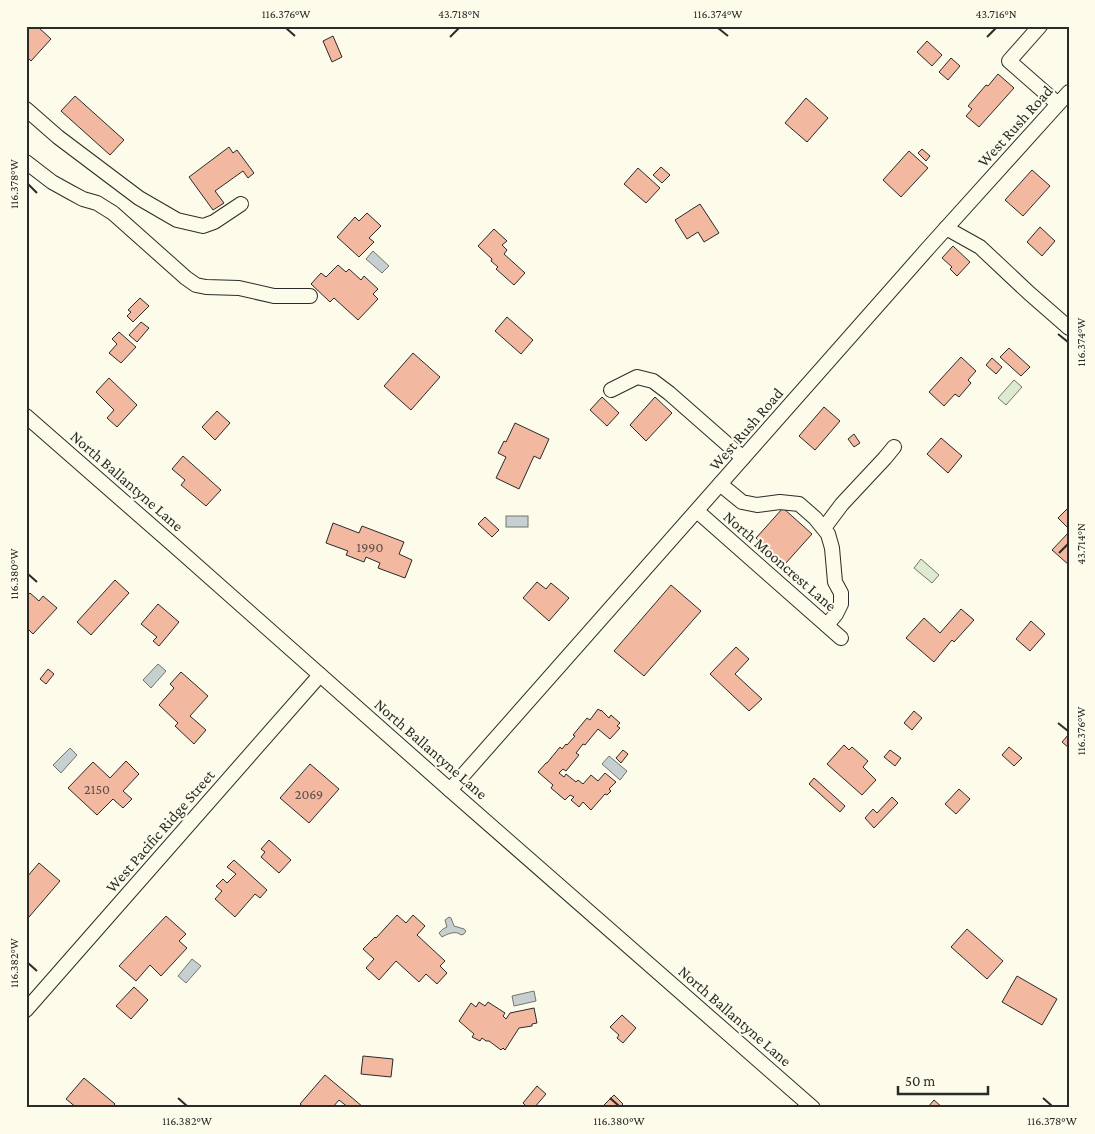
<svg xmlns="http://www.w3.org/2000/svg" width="1095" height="1134" font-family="'Crimson Pro',serif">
  <rect width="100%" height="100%" fill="#fdfbea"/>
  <g fill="#deebd1" stroke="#74746e">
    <polygon points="1014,380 1022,387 1006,405 998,398"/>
    <polygon points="921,559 939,575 932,583 914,568"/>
  </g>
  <g fill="#c7d0d0" stroke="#74746e">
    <polygon points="373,251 389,266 382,273 366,259"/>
    <rect x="506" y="516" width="22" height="11"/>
    <polygon points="158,664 166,671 151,688 143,680"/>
    <polygon points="70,748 77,755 61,773 53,765"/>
    <polygon points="609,756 627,771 620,780 602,764"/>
    <path d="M 449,917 L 451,918 L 454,926 L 464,929 L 466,931 L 464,934 L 461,935 C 456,930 447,934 442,937 L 439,933 L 443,929 L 447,927 L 445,920 Z"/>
    <polygon points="192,959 201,966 186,983 178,976"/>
    <polygon points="534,991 536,1001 514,1006 512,996"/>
  </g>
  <g fill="#f2b8a0" stroke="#2b2b2b">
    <polygon points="26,26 37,26 51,39 31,61 26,56"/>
    <polygon points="333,36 342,57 332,62 323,41"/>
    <polygon points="927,41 942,55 932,66 917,52"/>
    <polygon points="951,58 960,66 948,80 939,72"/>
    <polygon points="998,74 1014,88 979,127 966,116 972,109 968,106 986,85 988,86"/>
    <polygon points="75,96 124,140 110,155 61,111"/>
    <polygon points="806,98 828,118 807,142 785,123"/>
    <polygon points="229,147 233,153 237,150 254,173 248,178 243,171 215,191 224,203 213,210 189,177"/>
    <polygon points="922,149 930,156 926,161 918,153"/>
    <polygon points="909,151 928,168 901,197 883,180"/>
    <polygon points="661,167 670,175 662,183 653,175"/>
    <polygon points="638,168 660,188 646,203 624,184"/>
    <polygon points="1032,170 1050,186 1023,216 1005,200"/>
    <polygon points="700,204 719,233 704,242 698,232 687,239 675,220"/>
    <polygon points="367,213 381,226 369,238 374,242 359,257 337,237 355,217 359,221"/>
    <polygon points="1040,227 1055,241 1042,256 1027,242"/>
    <polygon points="494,229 507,241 502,245 507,250 504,254 525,273 514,285 496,269 498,267 491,261 492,259 478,246"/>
    <polygon points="953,246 970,262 957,276 950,269 952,267 942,258"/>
    <polygon points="338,265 346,272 349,269 361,280 364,276 378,289 373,294 378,299 358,320 334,298 330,302 311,284 321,273 326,277"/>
    <polygon points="140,298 149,306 133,322 127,316 131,312 128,310"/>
    <polygon points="507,317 533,340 521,354 495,331"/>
    <polygon points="141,322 149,328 137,342 129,335"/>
    <polygon points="119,332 136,347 121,363 109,353 117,344 112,339"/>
    <polygon points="1009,348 1030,367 1021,376 1000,357"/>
    <polygon points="413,353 440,377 411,410 384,386"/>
    <polygon points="961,357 976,371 968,380 971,383 959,397 955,394 944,406 929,392"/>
    <polygon points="992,358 1002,367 996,374 986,365"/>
    <polygon points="109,378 137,405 117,427 107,418 114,410 96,392"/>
    <polygon points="602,397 619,413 607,426 590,410"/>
    <polygon points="655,397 672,413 646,441 630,425"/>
    <polygon points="824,407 840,421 815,450 799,436"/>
    <polygon points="217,411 230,423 215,440 202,427"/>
    <polygon points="515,423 549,439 540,459 534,456 519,489 496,478 506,457 498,453 504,441 506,442"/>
    <polygon points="854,434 860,443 854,447 848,439"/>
    <polygon points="941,438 962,456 948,473 927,454"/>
    <polygon points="183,456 221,490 206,506 181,485 185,480 172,469"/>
    <polygon points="783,508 812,534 785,564 756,538"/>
    <polygon points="1068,508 1069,508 1069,529 1058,518"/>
    <polygon points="485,517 499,530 492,537 478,524"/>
    <polygon points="333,523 359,533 362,526 404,542 399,554 412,560 405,578 378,568 380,563 366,557 364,562 346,555 348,551 326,543"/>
    <polygon points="1069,532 1069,565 1052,550"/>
    <polygon points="115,580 129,593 91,635 77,622"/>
    <polygon points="537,582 546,589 551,583 569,598 549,621 523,598"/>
    <polygon points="671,585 701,611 644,676 614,651"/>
    <polygon points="30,593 39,601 43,596 57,608 33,634 26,627 26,597"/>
    <polygon points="158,604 179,622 159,646 153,641 157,637 141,624"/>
    <polygon points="961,609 974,620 954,642 952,640 934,662 906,638 924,618 940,633"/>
    <polygon points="1031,621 1045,634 1030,651 1016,639"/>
    <polygon points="736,647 749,659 735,674 762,699 749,711 710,674"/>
    <polygon points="48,669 54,674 46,684 40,679"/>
    <polygon points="181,672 208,696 190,716 206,730 194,744 175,726 178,723 159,705 174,688 170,684"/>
    <polygon points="598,709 601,711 601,710 609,718 611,715 620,723 617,726 620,728 610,739 598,729 585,745 583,744 576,753 579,755 566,771 563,769 559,773 564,777 566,774 576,782 578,780 583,784 591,775 598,781 605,773 616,782 609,789 611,791 607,795 605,794 591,810 583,802 579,807 571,800 574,797 570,795 565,800 551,788 553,785 538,772 546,763 547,763 560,747 562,749 566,744 567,745 575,736 573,735 587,718 590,720"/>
    <polygon points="914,711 922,718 912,730 904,723"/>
    <polygon points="1069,734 1069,748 1062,742"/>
    <polygon points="844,745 849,750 852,747 868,761 863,767 876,780 862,795 827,764"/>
    <polygon points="1009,747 1022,758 1014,766 1002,755"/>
    <polygon points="623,750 628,754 621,763 616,758"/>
    <polygon points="890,750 901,758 895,766 884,757"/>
    <polygon points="126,761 139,774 123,791 132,799 123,808 113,799 97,815 68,788 93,762 110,778"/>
    <polygon points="310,764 339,789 309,823 280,798"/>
    <polygon points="814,778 845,806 840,812 809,784"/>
    <polygon points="959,789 970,799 956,814 945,804"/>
    <polygon points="892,797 898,803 874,828 865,818 873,809 877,813"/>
    <polygon points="269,840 291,860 279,873 261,857 265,852 261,849"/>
    <polygon points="234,860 267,890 260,898 255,894 235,917 215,899 222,891 216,886 223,879 227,883 236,874 227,867"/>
    <polygon points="39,863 60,881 29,917 26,914 26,878"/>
    <polygon points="397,915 406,923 413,915 425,926 417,935 445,961 440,966 447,973 437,984 426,974 419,982 396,961 379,980 366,968 374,959 363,949 375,937 376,938"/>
    <polygon points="166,916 186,934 179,941 187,948 161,976 150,965 136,981 119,966"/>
    <polygon points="967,929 1003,961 987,979 951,947"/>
    <polygon points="1017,976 1057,999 1042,1025 1002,1002"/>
    <polygon points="134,987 148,1000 131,1019 116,1006"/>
    <polygon points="479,1002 485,1006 488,1002 505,1013 503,1016 506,1019 510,1013 534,1008 537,1023 532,1024 532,1026 519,1028 505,1050 503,1048 501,1050 489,1041 486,1041 482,1038 480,1041 472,1037 474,1034 459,1021 471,1003 476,1007"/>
    <polygon points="622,1015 636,1028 623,1043 617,1038 619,1035 610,1027"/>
    <polygon points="363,1056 393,1059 391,1077 361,1074"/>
    <polygon points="325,1075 363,1107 362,1108 349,1108 339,1100 332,1108 305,1108 300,1104"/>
    <polygon points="84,1078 115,1104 112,1108 77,1108 66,1099"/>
    <polygon points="537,1086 546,1094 534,1108 528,1108 523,1103"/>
    <polygon points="614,1095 623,1104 619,1108 603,1108 602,1107"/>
    <polygon points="934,1100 943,1108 927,1108"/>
  </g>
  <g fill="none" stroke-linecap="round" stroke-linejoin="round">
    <g stroke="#2b2b2b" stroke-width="16">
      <g id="minor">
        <polyline points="1040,26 1009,61 1058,104"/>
        <polyline points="26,109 58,137 139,198 177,220 203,226 214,222 241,204"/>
        <polyline points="26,162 52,182 70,192 83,199 97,203 113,213 186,278 196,285 206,287 239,288 274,296 310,296"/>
        <polyline points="946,228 980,247 1029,293 1069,328"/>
        <polyline points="611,390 637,377 653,381 669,393 743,458"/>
        <polyline points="26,416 178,549 450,790 813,1108"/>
        <polyline points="720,484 742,502 757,505 780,502 799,504 815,518 828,534 832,548 835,582 841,593 841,604 836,614 827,625"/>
        <polyline points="697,511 841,638"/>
        <polyline points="824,528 842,504 885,458 894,447"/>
        <polyline points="450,790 930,246 1069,92"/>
        <polyline points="26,1010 320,675"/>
      </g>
    </g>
    <use href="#minor" stroke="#fdfbea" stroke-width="14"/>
  </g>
  <path fill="none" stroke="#2b2b2b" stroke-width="2" d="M 286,28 L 295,36M 718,28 L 728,36M 450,37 L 459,28M 987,37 L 996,28M 28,184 L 37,193M 1058,334 L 1068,342M 1059,553 L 1068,544M 28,574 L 37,582M 1058,723 L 1068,731M 28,963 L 37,971M 178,1098 L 187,1106M 610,1098 L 619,1106M 1043,1098 L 1052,1106"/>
  <g text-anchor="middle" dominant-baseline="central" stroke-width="4" stroke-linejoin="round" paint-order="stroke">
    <g font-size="14" fill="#5d4e48">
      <text x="370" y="547">1990</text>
      <text x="97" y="789">2150</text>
      <text x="309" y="794">2069</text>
    </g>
    <g font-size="16" fill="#2b2b2b" stroke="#fdfbea">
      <text transform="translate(1015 126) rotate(-48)">West Rush Road</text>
      <text transform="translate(746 429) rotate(-49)">West Rush Road</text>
      <text transform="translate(127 481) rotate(41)">North Ballantyne Lane</text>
      <text transform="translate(780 561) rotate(41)">North Mooncrest Lane</text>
      <text transform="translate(431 749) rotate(41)">North Ballantyne Lane</text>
      <text transform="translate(160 831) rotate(-49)">West Pacific Ridge Street</text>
      <text transform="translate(735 1016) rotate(41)">North Ballantyne Lane</text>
    </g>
  </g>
  <rect width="1095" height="1134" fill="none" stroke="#fdfbea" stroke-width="55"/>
  <path d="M898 1086v8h90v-8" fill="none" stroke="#2b2b2b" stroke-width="2.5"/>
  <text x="905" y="1086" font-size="15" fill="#2b2b2b" stroke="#fdfbea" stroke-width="4" paint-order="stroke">50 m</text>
  <rect x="28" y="28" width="1040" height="1078" fill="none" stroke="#2b2b2b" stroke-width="2"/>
  <g font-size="12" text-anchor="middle" fill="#2b2b2b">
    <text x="286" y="18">116.376°W</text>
    <text x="459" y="18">43.718°N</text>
    <text x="718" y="18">116.374°W</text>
    <text x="996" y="18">43.716°N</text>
    <text transform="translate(14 184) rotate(-90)" y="4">116.378°W</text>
    <text transform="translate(1081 342) rotate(-90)" y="4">116.374°W</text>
    <text transform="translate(1081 544) rotate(-90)" y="4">43.714°N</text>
    <text transform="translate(14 574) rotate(-90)" y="4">116.380°W</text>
    <text transform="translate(1081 731) rotate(-90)" y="4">116.376°W</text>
    <text transform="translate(14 963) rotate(-90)" y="4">116.382°W</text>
    <text x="187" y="1125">116.382°W</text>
    <text x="619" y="1125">116.380°W</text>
    <text x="1052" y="1125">116.378°W</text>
  </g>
</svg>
